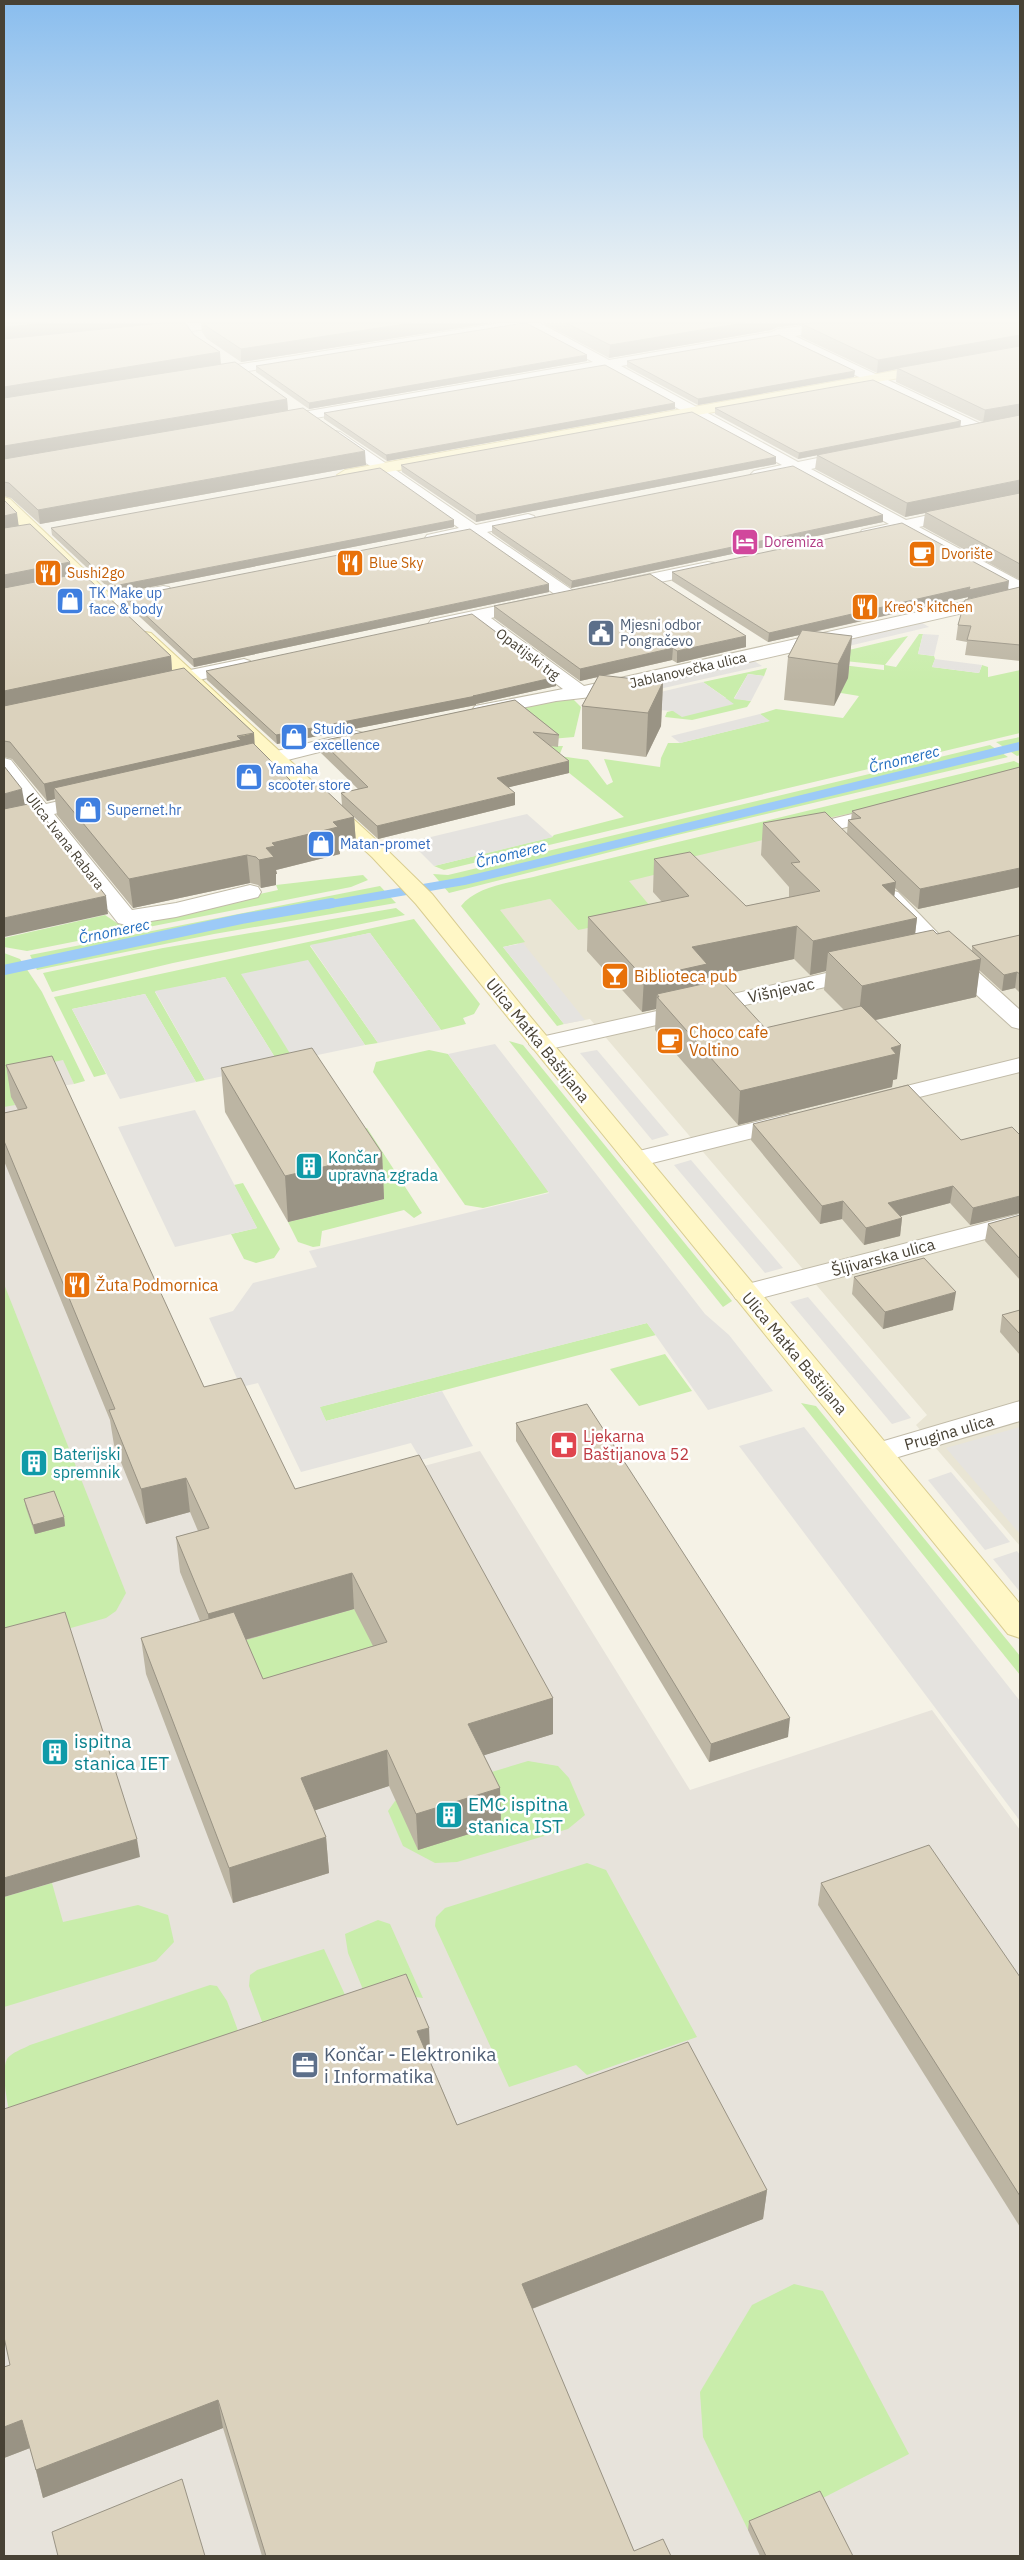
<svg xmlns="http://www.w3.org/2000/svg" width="1024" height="2560" font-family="'IBM Plex Sans',sans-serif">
  <rect width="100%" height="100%" fill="#f5f2e6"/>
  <polygon fill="#e9e5d4" points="1020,771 1020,1546 916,1425 927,1415 590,1019 564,1024 499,910 550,899 578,930 621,874 788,826"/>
  <polygon fill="#e7e3db" points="4,999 64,1060 74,1084 56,1087 194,1391 286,1503 480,1451 690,1790 932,1710 1020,1830 1020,2556 4,2556"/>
  <g fill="#c9edab">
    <polygon points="919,634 923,634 918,654 934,656 935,659 932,667 979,673 982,665 988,667 988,677 1020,670 1020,733 444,870 434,866 552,837 554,835 624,817 553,760 544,746 563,746 559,756 588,760 607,785 613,782 604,759 660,767 661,758 668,743 680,743 769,721 760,714 776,709 843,718 859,696 841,693 800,660 884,670 884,665 815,658 908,636 885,665 896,667"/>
    <polygon points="767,668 764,676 748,674 734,698 751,701 747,707 692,720 665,717 667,712 726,698 703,682"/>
    <polygon points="570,696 581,707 574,737 551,739 511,708"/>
    <polygon points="1020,737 1020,755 1017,756 996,742"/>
    <polygon points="990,745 1008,757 673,836 449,893 433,874 448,875"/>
    <path d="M 1014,761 L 1020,764 L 1020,771 L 872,809 L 788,826 L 792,833 L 675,861 L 682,868 L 629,881 L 666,925 L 598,926 L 578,930 L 550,899 L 500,910 L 525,942 L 503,947 L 564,1024 L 557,1026 L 461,906 C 477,885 516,882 541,875 Z"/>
    <polygon points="363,875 368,880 351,887 27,951 4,947 4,938 105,915 120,925 278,890 276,885"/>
    <polygon points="380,886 396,903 214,934 37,970 30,955"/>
    <polygon points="396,908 405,915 173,963 52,992 43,973 163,948"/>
    <polygon points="414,919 480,1004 474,1014 463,1018 466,1024 441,1030 370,933 310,946 378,1043 365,1045 307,960 294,1060 279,1064 225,977 155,992 205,1080 196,1082 145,994 72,1009 106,1074 94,1077 54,997"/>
    <polygon points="4,953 20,959 42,992 85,1081 74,1084 63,1060 45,1064 12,1097 15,1105 4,1107"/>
    <polygon points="509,1041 523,1045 732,1301 723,1307"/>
    <polygon points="429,1050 448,1054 549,1192 483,1208 465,1205 373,1072 376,1062"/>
    <polygon points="367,1128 422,1213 414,1218 404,1210 322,1231 320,1246 313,1247 298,1242 288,1222 384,1199 342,1134"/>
    <polygon points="243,1183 280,1249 274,1258 256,1263 244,1259 231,1234 257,1228 234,1185"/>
    <polygon points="4,1284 126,1593 116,1611 106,1618 4,1647"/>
    <polygon points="647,1323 656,1335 326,1421 319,1407"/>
    <polygon points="665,1354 692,1391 639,1406 610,1369"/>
    <polygon points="801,1403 816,1406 1020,1656 1020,1675"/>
    <polygon points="354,1609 421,1668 267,1714 246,1640"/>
    <polygon points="528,1761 558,1766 569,1778 585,1815 568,1829 457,1862 435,1863 403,1846 388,1811 395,1801"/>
    <polygon points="587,1863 606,1870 697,2037 587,2075 576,2065 509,2087 435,1926 436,1917 445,1908"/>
    <polygon points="52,1883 63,1922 138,1905 168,1915 174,1942 156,1961 4,2007 4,1897"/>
    <polygon points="378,1920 390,1924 423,1998 408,1996 369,2004 348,1953 345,1934"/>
    <polygon points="324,1949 352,2010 268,2038 249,1986 250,1975 257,1970"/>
    <path d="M 210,1985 L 217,1986 L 227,2001 L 246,2052 L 13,2128 C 9,2112 0,2073 7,2059 C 12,2052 23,2049 30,2045 Z"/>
    <polygon points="794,2284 823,2291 909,2454 819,2500 748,2530 703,2437 700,2392 752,2305"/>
  </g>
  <g fill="#e5e3df">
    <polygon points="919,621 929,627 819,653 808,646"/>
    <polygon points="923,634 939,635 934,656 918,654"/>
    <polygon points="751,659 762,666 619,698 609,691"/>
    <polygon points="935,659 982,665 979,673 932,667"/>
    <polygon points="748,674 764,676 751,701 734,699"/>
    <polygon points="703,682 734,704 682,717 673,711 631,708 622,701"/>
    <polygon points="760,714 770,721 680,743 671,736"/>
    <polygon points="527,814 553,837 434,866 410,842"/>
    <polygon points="370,933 441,1030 378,1043 310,945"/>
    <polygon points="523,943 585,1020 564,1024 503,947"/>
    <polygon points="308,960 365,1045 294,1060 241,974"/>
    <polygon points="225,977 279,1064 205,1080 155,991"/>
    <polygon points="145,994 196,1082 120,1099 72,1009"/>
    <polygon points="495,1044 705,1314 729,1335 773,1391 708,1410 647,1323 320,1407 326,1421 442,1391 473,1446 421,1460 411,1443 301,1472 258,1383 241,1387 209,1318 233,1311 253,1283 317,1267 309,1251 549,1193 448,1054"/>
    <polygon points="597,1050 669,1135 652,1140 580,1053"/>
    <polygon points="195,1110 257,1228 175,1247 118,1127"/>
    <polygon points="691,1160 783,1268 765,1273 674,1165"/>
    <polygon points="808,1297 911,1418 892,1424 790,1302"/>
    <polygon points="804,1427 1020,1701 1020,1821 739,1446"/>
    <polygon points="1020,1427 1020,1534 946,1448"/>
    <polygon points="951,1472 1010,1542 985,1550 928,1480"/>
    <polygon points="1017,1551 1020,1555 1020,1592 993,1559"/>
  </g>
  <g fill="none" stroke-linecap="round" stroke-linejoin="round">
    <polyline stroke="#9ccaf7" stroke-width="8" points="325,905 464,881 1020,746"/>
    <polyline stroke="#9ccaf7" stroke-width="10" points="4,970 241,919 332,903"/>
    <g stroke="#c1bba8" stroke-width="2">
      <g id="street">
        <polygon points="194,323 235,323 228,327 152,335 145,331 152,327"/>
        <polygon points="500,323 540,323 609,360 772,332 778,329 827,323 854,323 848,327 795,336 987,427 989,430 987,433 977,433 779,339 621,366 798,462 852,451 857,453 860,456 857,459 811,469 906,520 1020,495 1020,505 919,527 1020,581 1020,600 600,696 556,701 482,716 475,714 472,710 475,706 563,689 473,622 437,629 431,628 428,624 431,620 530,599 536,600 539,604 536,608 491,618 584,686 1013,591 902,531 868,538 862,536 860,533 862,530 889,524 794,472 759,479 754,477 751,474 754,471 782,465 605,369 274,425 267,421 274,417 593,362 526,326 205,378 198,374 205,370"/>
        <polygon points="335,431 340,432 476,525 528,514 534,516 536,519 534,522 487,532 575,592 578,596 575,600 563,600 470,535 433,543 427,541 425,538 427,535 459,528 330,438 328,435 330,432"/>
        <polygon points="708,562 714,563 716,567 714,571 621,590 615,589 612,585 615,581 621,580"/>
        <polygon points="163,586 169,587 172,591 169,595 107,607 101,606 98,602 101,598"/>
        <polygon points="244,659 250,661 253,665 250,669 161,688 154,686 152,682 154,678 161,676"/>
        <polygon points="356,731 363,733 366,737 363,741 248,770 241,768 238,764 241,760"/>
        <polygon points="4,758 11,760 46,804 94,793 101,795 104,799 101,803 54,814 132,910 176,903 250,885 258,887 261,892 258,897 176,917 126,925 118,923 36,818 4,825 4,813 28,808 4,777"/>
        <polygon points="885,806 892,808 895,812 892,816 818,834 811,832 808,828 811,824"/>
        <polygon points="890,890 898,892 953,949 1020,1010 1020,1029 1012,1027 937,959 882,902 879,897 882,892"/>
        <polygon points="862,965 870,967 873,972 870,977 541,1051 533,1049 529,1044 533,1039 541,1037"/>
        <polygon points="1020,1058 1020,1072 879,1107 870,1105 867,1100 870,1095"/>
        <polygon points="788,1114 797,1117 801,1122 797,1127 636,1167 627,1164 623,1159 627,1154"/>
        <polygon points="1020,1214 1020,1230 746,1302 736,1299 732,1293 736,1287"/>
        <polygon points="1020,1401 1020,1421 878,1463 867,1460 863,1453 867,1446"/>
      </g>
    </g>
    <g stroke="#d9cd91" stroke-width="2">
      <g id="secondary">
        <polygon points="932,364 937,365 939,368 937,371 345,480 337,475 345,470"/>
        <polygon points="4,497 10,499 112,596 115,600 112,604 100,604 4,511"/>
        <polygon points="145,632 151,633 386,849 432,894 529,1015 1020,1604 1020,1638 1008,1634 416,904 372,857 139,641 136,637 139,633"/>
      </g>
    </g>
    <use href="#street" fill="#fff" fill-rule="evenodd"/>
    <use href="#secondary" fill="#fff7c6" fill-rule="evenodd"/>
  </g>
  <g fill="#bcb5a3" fill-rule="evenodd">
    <polygon points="4,323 194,335 221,364 287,399 288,411 366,465 40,524 11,498 4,496"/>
    <polygon points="201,323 491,323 241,362 207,339 202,332"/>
    <polygon points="543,323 1020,323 1020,580 923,527 925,513 905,517 815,469 817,455 798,459 715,414 715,408 961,421 960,427 982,422 896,382 897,369 877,373 801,337 802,324 804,324 778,327 771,330 609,358"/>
    <polygon points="587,361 309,409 256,372 256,366"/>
    <polygon points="627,361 854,377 698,405 627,367"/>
    <polygon points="675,403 675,409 387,461 324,419 324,413"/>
    <polygon points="776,464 476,522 402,472 401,465"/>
    <polygon points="4,500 19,526 71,575 98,592 171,656 172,671 254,745 298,788 342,805 341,793 358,789 321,753 321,741 515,700 559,735 558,747 550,746 569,773 509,787 515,805 378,839 354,817 356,844 339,848 340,854 276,870 277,874 276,874 276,885 261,888 258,885 250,883 133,908 57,815 55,799 47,801 12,759 4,757"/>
    <polygon points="883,515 883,522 571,588 492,533 492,526"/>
    <polygon points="454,520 454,527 115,594 52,535 51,528"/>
    <polygon points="672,572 1008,590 1020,587 1020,661 965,655 967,642 956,640 958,625 968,597 814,632 852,636 848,678 834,706 784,700 788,657 799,635 768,642 672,581"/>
    <polygon points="549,592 194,667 127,605 126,597"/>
    <polygon points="494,606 746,647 677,663 672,660 603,676 663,682 661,726 646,757 582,749 582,706 598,677 580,681 494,618"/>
    <polygon points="206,671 556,677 556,686 476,704 476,705 277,744 207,680"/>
    <path d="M 1020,767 L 1020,887 L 918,909 L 895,888 L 894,896 L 917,918 L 915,933 L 937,934 L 972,951 L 972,946 L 1020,935 L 1020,993 L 1015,988 L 1002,991 L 979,970 L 976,997 L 875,1020 L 897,1079 L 893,1080 L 892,1087 L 738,1125 L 655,1030 L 656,1009 L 642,1012 L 587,951 L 588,917 L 662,902 L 653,892 L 654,859 L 746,906 L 789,897 L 789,887 L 761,855 L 763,823 L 847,834 L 848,820 L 851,820 L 852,811 ZM 794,959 L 810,975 L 826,971 L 824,990 L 844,1010 L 765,1028 L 706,984 L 707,978 Z"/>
    <path d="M 6,1065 L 204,1387 L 295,1489 L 553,1698 L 553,1734 L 484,1755 L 500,1788 L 501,1824 L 418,1850 L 389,1786 L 315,1810 L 326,1837 L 329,1873 L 233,1903 L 146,1674 L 141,1638 L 200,1621 L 180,1572 L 176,1537 L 198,1531 L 190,1512 L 146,1524 L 114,1445 L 110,1420 L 4,1161 L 4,1113 L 18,1110 L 11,1097 ZM 354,1609 L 373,1646 L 263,1679 L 246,1640 Z"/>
    <polygon points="221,1068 382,1153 384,1199 288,1222 225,1112"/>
    <polygon points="753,1124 961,1140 1020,1135 970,1225 950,1203 900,1216 902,1218 900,1236 864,1245 842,1219 820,1224 751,1140"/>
    <polygon points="1020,1215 1020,1280 985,1241 988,1224"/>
    <polygon points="854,1277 953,1310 883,1329 852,1294"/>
    <polygon points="1020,1310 1020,1355 1000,1332 1002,1315"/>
    <polygon points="516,1423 788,1737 709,1762 516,1441"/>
    <polygon points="24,1499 64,1517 65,1526 35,1534 26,1508"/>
    <polygon points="821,1883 1020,1977 1020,2227 818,1905"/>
    <polygon points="429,2028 430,2057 429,2058 457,2125 767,2190 763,2219 532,2309 634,2551 671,2556 262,2556 223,2428 43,2498 30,2448 4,2458 4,2367 10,2365"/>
    <polygon points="749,2521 853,2556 760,2556 748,2530"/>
  </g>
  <g fill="#999384">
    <polygon points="48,323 166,323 4,340 4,327"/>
    <polygon points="411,323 491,323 241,362 241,349"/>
    <polygon points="743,323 815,323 778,327 771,330 609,358 610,345"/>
    <polygon points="1020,335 1020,348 897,368 897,369 877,373 878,360"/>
    <polygon points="220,352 221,365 4,400 4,387"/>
    <polygon points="587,355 587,361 309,409 309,403"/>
    <polygon points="855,371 854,377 698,405 698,399"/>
    <polygon points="287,399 288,412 4,460 4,446"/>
    <polygon points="675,403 675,409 387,461 386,455"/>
    <polygon points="1020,404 1020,417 983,423 985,410"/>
    <polygon points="961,421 960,427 798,459 799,453"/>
    <polygon points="365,451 366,465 40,524 38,510"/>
    <polygon points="776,457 776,464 476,522 476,515"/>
    <polygon points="1020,480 1020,494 905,517 907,503"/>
    <polygon points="17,513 19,528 4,531 4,516"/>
    <polygon points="883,515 883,522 571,588 572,581"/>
    <polygon points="454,520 454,527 115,594 114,586"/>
    <polygon points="70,562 72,577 4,590 4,575"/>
    <polygon points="1009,581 1008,590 968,599 968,597 768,642 769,633 970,587"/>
    <polygon points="549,584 549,592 194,667 193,659"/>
    <polygon points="746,636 746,647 677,663 677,651"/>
    <polygon points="852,636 848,678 834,706 838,664"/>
    <polygon points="673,648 672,660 580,681 580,669"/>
    <polygon points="171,656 172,672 4,707 4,691"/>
    <polygon points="556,677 556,686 476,704 476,705 277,744 276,735 473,696"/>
    <polygon points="663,682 661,726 646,757 648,713"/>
    <polygon points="254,733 255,749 54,788 55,799 47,801 44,784"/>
    <polygon points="569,761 569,773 498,790 497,778"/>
    <polygon points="22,789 25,806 4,812 4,794"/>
    <polygon points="515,793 515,805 378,839 377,826"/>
    <polygon points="354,817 356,844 339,848 340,854 276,870 277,874 276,874 276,885 261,888 259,860 266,848 272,843 333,822"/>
    <polygon points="247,855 250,883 133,908 129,879"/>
    <polygon points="1020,868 1020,887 918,909 920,889"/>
    <polygon points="896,882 892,915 882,885"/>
    <polygon points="106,896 108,914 4,937 4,918"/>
    <polygon points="917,918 913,952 828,952 826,971 810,975 813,941"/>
    <polygon points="797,926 794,959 707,978 705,998 659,997 657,994 656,1009 642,1012 644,978 692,947"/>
    <polygon points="981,959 976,997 858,1024 862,986"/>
    <polygon points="1017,972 1015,988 1002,991 1004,975"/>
    <polygon points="901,1045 897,1079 893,1080 892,1087 738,1125 740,1091"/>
    <polygon points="382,1153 384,1199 288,1222 285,1176"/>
    <polygon points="953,1186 950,1203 886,1220 888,1203"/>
    <polygon points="1020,1196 1020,1213 970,1225 973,1208"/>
    <polygon points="843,1201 842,1219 820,1224 822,1206"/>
    <polygon points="902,1218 900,1236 864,1245 866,1228"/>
    <polygon points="956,1292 953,1310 883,1329 885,1312"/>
    <polygon points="186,1478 190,1512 146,1524 141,1489"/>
    <polygon points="64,1517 65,1526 35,1534 33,1525"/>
    <polygon points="352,1573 354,1609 212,1649 208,1614"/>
    <polygon points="553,1698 553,1734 469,1760 468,1724"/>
    <polygon points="790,1718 788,1737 709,1762 711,1744"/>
    <polygon points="387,1750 389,1786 304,1814 301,1778"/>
    <polygon points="500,1788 501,1824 418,1850 416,1814"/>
    <polygon points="326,1837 329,1873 233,1903 229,1868"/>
    <polygon points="137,1839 140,1857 4,1897 4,1878"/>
    <polygon points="429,2028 430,2057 419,2061 417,2031"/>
    <polygon points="767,2190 763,2219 521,2313 522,2284"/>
    <polygon points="218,2400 223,2428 43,2498 36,2470"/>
    <polygon points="22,2420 30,2448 4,2458 4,2427"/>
  </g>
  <g fill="#dbd2bd" stroke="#999384">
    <polygon points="4,323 48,323 4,327"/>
    <polygon points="162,323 185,323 194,335 220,352 4,387 4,339"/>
    <polygon points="204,323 411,323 241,349 206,326"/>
    <polygon points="524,323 526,323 587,355 309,403 256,366"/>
    <polygon points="566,323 743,323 610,345"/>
    <polygon points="812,323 1020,323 1020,335 878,360 802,324"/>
    <polygon points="779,335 855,371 698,399 627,361"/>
    <polygon points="1020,346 1020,404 985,410 897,368"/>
    <polygon points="235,362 287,399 4,446 4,398"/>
    <polygon points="605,365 675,403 386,455 324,413"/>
    <polygon points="873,380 961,421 799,453 715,408"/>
    <polygon points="303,408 365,451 38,510 9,483 4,482 4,459"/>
    <polygon points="692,412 776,457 476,515 401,465"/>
    <polygon points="1020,415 1020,480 907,503 817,455"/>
    <polygon points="793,466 883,515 572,581 492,526"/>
    <polygon points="380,468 454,520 114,586 51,528"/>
    <polygon points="1020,493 1020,564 925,512"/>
    <polygon points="4,500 17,513 4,516"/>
    <polygon points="902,523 1009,581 969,590 970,587 769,633 672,572"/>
    <polygon points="30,524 70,562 4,575 4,528"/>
    <polygon points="470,529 549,584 193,659 126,597"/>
    <polygon points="82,573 95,585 98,592 104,593 171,656 4,691 4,588"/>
    <polygon points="650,574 746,636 677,651 673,648 580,669 494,606"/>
    <polygon points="1020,587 1020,645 967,640 971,626 958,625 965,600"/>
    <polygon points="472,614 556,677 473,696 476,696 276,735 206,671"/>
    <polygon points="802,630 852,636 838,664 788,657"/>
    <polygon points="184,668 254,733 237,736 241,740 44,784 10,742 4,741 4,706"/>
    <polygon points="599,675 663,682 648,713 582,706"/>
    <polygon points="515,700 559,735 533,732 569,761 497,778 515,793 377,826 341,793 368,787 321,741"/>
    <polygon points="253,743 298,788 318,783 354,817 333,822 338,827 272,843 275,846 266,848 274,857 259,860 256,857 247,855 129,879 54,788"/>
    <polygon points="4,766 22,789 4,794"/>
    <polygon points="1020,767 1020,868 920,889 848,820 861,818 852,811"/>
    <polygon points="33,803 106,896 4,918 4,809"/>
    <polygon points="825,812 896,882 882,885 917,918 813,941 797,926 692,947 707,964 644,978 588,917 689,896 654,859 690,852 746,906 820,891 791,863 800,862 763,823"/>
    <polygon points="933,930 937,934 949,931 981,959 862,986 828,952"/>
    <polygon points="1020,935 1020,974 1017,972 1004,975 972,946"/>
    <polygon points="721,980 765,1028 861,1006 901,1045 891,1048 896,1054 740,1091 657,997 659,997 657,994"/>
    <polygon points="312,1048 382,1153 285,1176 221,1068"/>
    <polygon points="52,1056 204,1387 241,1378 295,1489 419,1455 553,1698 468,1724 500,1788 416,1814 387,1750 301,1778 326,1837 229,1868 141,1638 234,1612 263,1679 387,1642 352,1573 208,1614 176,1537 209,1528 186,1478 141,1489 109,1410 115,1409 4,1141 4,1113 27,1108 6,1065"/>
    <polygon points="908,1085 961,1140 1012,1127 1020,1135 1020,1196 973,1208 953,1186 888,1203 902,1218 866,1228 843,1201 822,1206 753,1124"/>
    <polygon points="1020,1215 1020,1259 988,1224"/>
    <polygon points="924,1258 956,1292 885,1312 854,1277"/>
    <polygon points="1020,1310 1020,1334 1002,1315"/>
    <polygon points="587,1404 790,1718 711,1744 516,1423"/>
    <polygon points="54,1491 64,1517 33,1525 24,1499"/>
    <polygon points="65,1612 137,1839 4,1878 4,1628"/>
    <polygon points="929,1845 1020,1977 1020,2196 821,1883"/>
    <polygon points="406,1974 429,2028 417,2031 457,2125 688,2042 767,2190 522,2284 634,2551 663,2539 671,2556 266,2556 218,2400 36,2470 22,2420 4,2427 4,2367 10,2365 4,2337 4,2109"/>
    <polygon points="182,2479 205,2556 58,2556 52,2532"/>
    <polygon points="820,2491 853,2556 766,2556 749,2521"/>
  </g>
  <linearGradient id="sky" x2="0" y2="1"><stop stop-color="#89bdee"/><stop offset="0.47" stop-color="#faf9f4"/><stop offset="1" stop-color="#faf9f4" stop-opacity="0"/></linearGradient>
  <rect width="1024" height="681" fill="url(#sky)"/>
  <defs>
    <g id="hotel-square" transform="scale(1.4375)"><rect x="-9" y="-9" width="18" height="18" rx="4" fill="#d1479c" stroke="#fff"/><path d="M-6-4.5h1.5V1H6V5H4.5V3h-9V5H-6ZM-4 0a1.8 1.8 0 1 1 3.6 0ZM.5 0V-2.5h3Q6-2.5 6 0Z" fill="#fff"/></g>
    <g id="cafe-square" transform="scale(1.4375)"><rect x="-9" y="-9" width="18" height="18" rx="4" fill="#e8710a" stroke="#fff"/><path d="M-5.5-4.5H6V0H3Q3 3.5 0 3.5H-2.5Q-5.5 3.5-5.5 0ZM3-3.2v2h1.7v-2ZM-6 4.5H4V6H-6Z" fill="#fff"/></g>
    <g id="restaurant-square" transform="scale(1.4375)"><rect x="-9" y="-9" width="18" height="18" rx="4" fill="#e8710a" stroke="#fff"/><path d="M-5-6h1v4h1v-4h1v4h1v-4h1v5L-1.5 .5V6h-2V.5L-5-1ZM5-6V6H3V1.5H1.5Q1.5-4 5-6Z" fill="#fff"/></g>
    <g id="shop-square" transform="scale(1.4375)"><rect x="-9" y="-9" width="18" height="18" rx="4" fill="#3f7fe0" stroke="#fff"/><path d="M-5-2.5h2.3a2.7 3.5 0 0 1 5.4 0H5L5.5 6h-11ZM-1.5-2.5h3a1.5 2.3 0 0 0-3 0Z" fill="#fff"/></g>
    <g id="civic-square" transform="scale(1.4375)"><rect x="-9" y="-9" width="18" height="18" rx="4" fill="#5c6f8a" stroke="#fff"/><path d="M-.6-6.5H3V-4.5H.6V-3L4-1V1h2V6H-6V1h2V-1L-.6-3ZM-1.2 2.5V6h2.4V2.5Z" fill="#fff"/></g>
    <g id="bar-square" transform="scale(1.4375)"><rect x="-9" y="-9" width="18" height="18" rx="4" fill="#e8710a" stroke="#fff"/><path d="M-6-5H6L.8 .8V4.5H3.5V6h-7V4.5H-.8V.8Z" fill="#fff"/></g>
    <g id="building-square" transform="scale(1.4375)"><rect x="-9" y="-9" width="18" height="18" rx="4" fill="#0f9aa8" stroke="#fff"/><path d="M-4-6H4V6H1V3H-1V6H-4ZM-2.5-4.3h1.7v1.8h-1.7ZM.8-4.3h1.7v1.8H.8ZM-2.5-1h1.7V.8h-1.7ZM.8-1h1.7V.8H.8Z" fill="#fff"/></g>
    <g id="pharmacy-square" transform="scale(1.4375)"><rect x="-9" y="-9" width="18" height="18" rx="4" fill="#e0444e" stroke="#fff"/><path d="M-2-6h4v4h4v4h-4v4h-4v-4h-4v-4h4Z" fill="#fff"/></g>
    <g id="office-square" transform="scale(1.4375)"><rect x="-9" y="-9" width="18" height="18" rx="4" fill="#5c6f8a" stroke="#fff"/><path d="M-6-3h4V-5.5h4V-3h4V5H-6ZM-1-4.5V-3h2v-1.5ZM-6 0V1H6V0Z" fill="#fff"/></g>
  </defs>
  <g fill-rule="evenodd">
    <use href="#hotel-square" x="745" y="542"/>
    <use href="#cafe-square" x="922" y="554"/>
    <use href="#restaurant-square" x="350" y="563"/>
    <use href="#restaurant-square" x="48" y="573"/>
    <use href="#shop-square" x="70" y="601"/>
    <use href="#restaurant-square" x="865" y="607"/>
    <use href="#civic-square" x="601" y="633"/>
    <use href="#shop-square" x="294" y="737"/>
    <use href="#shop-square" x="249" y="777"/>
    <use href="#shop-square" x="88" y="810"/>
    <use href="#shop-square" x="321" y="844"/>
    <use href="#bar-square" x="615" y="976"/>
    <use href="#cafe-square" x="670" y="1041"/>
    <use href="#building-square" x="309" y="1166"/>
    <use href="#restaurant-square" x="77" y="1285"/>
    <use href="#pharmacy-square" x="564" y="1445"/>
    <use href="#building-square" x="34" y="1463"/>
    <use href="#building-square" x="55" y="1752"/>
    <use href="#building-square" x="449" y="1815"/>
    <use href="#office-square" x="305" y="2065"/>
  </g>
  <g text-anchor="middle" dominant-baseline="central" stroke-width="5" stroke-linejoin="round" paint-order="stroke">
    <g font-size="14" fill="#b23c85" stroke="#fff" text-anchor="start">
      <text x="764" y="542">Doremiza</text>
    </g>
    <g font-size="14" fill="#c56008" stroke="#fff" text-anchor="start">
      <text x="941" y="554">Dvorište</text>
      <text x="369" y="563">Blue Sky</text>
      <text x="67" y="573">Sushi2go</text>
      <text x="884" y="607">Kreo's kitchen</text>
    </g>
    <g font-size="14" fill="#366cbe" stroke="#fff" text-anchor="start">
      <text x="89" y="593">TK Make up<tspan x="89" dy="16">face &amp; body</tspan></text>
      <text x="313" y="729">Studio<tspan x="313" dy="16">excellence</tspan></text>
      <text x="268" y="769">Yamaha<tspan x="268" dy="16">scooter store</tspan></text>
      <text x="107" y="810">Supernet.hr</text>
      <text x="340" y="844">Matan-promet</text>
    </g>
    <g font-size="14" fill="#4e5e75" stroke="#fff" text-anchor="start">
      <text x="620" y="625">Mjesni odbor<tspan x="620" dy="16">Pongračevo</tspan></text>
    </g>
    <g font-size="14" fill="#484235" stroke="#fff">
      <text transform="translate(528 654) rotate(37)">Opatijski trg</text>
      <text transform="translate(688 670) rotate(-13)">Jablanovečka ulica</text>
      <text transform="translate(65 841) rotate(52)">Ulica Ivana Rabara</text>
    </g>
    <g font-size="15" font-style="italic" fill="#236ebf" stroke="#fff">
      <text transform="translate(904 759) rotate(-14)">Črnomerec</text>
      <text transform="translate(511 854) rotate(-14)">Črnomerec</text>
      <text transform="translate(114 931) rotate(-12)">Črnomerec</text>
    </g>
    <g font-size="16" fill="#c56008" stroke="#fff" text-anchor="start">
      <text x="634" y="976">Biblioteca pub</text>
      <text x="689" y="1032">Choco cafe<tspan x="689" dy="18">Voltino</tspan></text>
      <text x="96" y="1285">Žuta Podmornica</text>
    </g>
    <g font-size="16" fill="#484235" stroke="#fff">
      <text transform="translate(781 990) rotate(-12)">Višnjevac</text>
      <text transform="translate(538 1040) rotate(51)">Ulica Matka Baštijana</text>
      <text transform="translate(883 1257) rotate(-15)">Šljivarska ulica</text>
      <text transform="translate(795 1353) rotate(50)">Ulica Matka Baštijana</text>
      <text transform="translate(949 1432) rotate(-16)">Prugina ulica</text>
    </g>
    <g font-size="16" fill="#0d838f" stroke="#fff" text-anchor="start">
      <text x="328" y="1157">Končar<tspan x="328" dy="18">upravna zgrada</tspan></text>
      <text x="53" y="1454">Baterijski<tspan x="53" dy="18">spremnik</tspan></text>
    </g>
    <g font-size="16" fill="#be3a42" stroke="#fff" text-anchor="start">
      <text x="583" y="1436">Ljekarna<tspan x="583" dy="18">Baštijanova 52</tspan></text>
    </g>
    <g font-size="19" fill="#0d838f" stroke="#fff" text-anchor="start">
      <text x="74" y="1741">ispitna<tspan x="74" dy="22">stanica IET</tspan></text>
      <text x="468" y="1804">EMC ispitna<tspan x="468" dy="22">stanica IST</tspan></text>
    </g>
    <g font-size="19" fill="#4e5e75" stroke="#fff" text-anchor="start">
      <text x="324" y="2054">Končar - Elektronika<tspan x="324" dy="22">i Informatika</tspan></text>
    </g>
  </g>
  <rect width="1024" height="2560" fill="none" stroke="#484235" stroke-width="10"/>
</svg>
